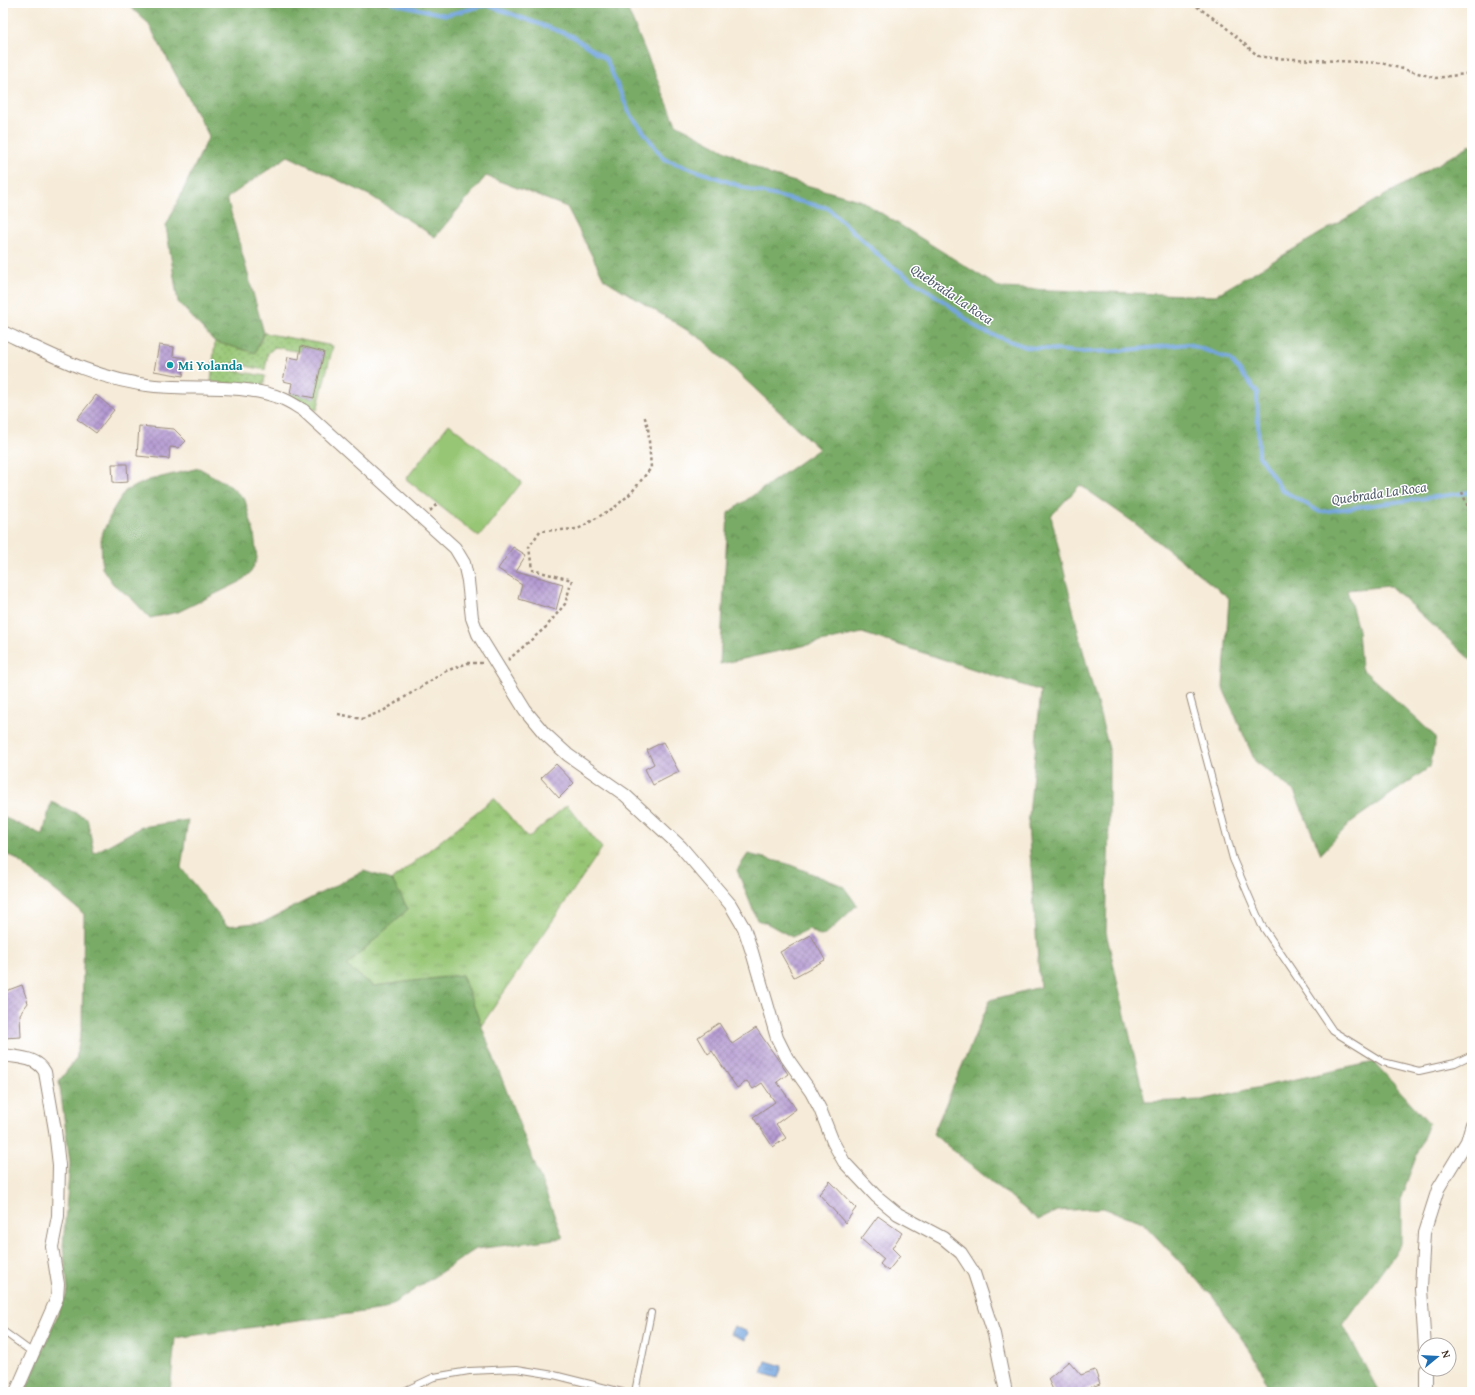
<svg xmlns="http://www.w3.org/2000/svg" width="1475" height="1395" font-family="'Gentium Book Plus',serif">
  <defs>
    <pattern id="grass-tufts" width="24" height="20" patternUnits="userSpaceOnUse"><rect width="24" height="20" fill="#97c674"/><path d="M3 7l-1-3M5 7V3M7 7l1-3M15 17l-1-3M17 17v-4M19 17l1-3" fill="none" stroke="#7ca15f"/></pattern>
    <pattern id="forest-crowns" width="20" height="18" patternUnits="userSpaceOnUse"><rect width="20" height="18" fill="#79ab66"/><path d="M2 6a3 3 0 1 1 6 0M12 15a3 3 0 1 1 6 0" fill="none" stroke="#648b53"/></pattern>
    <pattern id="garden-dots" width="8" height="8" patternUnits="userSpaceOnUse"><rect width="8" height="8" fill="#97c674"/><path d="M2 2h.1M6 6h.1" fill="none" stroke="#7ca15f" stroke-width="1.8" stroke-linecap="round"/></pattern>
    <pattern id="water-ripples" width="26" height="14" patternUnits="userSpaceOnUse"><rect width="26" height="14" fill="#75a6df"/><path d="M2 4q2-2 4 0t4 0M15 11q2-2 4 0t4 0" fill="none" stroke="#6187b4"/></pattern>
    <pattern id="building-cross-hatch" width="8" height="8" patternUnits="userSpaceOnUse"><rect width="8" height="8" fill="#b399d1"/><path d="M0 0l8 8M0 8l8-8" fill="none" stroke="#937da9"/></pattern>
  </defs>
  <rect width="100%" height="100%" fill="#fff"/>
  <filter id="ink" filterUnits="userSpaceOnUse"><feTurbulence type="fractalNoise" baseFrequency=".025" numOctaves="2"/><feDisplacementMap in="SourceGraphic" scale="8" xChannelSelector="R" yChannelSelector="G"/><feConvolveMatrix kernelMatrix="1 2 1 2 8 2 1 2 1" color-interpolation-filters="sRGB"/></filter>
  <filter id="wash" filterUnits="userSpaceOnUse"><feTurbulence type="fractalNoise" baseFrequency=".012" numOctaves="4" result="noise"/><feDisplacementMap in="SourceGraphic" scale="16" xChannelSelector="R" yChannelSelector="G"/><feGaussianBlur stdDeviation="0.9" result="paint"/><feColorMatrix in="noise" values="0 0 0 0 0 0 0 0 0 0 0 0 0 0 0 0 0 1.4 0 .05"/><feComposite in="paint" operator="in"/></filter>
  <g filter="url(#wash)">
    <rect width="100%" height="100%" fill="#f6ebd8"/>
    <polygon fill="url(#grass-tufts)" stroke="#697849" points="494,798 528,838 567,805 602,848 481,1026 462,975 374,986 346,966 408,909 392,880"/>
    <g fill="url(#forest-crowns)" stroke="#5a6a42">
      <polygon points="126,3 625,3 676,124 771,175 862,201 1000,288 1214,296 1472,144 1472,661 1390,586 1347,590 1358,630 1361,668 1436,737 1430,767 1351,822 1321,854 1294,791 1255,761 1223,688 1229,598 1133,522 1080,485 1051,516 1080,639 1109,749 1109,827 1106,932 1145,1102 1201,1100 1374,1062 1429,1123 1401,1197 1401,1245 1343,1325 1379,1392 1270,1392 1257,1361 1213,1297 1142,1222 1103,1208 1057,1211 1038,1220 933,1134 990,1000 1040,987 1028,826 1041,691 862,633 720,664 728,513 819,449 703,340 604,279 567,207 486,176 435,237 371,196 288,156 227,198 264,333 255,353 215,342 178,302 166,226 209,136 148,23"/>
      <polygon points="199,468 229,485 245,500 254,533 257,559 251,572 240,582 178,612 150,618 131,598 113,584 102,568 101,536 114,508 125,491 149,480"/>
      <polygon points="51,802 87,818 94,853 141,827 188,820 181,868 227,926 264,922 364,871 392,880 408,909 346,966 374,986 462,975 563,1238 476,1249 385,1309 175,1338 170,1392 25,1392 68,1290 63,1246 70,1162 59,1081 76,1059 82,1026 84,914 12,856 3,855 3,817 43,835"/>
      <polygon points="748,854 788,864 843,886 857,905 825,935 820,936 809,929 792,937 768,924 757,920 737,870"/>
    </g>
    <polygon fill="url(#garden-dots)" stroke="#697849" points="264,333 333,346 317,410 289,396 290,393 314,398 324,352 301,346 300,352 275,347 268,353 265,370 231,363 230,370 265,376 263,388 211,382 215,342 255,353"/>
    <polygon fill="#97c674" stroke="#697849" points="449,424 522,482 479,537 406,479"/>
    <g fill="url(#water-ripples)" stroke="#58687e">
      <polygon points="734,1326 748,1332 745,1340 730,1334"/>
      <polygon points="766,1361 782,1366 778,1378 762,1373"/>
    </g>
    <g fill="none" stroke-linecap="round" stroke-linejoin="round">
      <g stroke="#75a6df" stroke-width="4">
        <polyline points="392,3 446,15 487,5 490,3"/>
        <polyline points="487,5 572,36 606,59 629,112 664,159 751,190 828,208 886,262 949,305 980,330 1026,347 1078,352 1117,351 1188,344 1230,359 1257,392 1259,456 1282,490 1320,512 1472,492"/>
      </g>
    </g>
    <g id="blocks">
      <g fill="url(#building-cross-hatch)">
        <polygon points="159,345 174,347 173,356 185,358 183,376 154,371"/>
        <polygon points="301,346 324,352 314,398 290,393 292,383 283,381 288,357 299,359"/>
        <polygon points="96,395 114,410 96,433 77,419"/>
        <polygon points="139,426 174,429 186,441 179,448 170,447 169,459 137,456"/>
        <polygon points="112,464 127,464 128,482 113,483"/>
        <polygon points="513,547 526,555 516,571 563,584 556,610 518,599 522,584 498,569"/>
        <polygon points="663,742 679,772 653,785 645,769 654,764 647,750"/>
        <polygon points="556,764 574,783 559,798 541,778"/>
        <polygon points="811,935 825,960 794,977 780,952"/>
        <polygon points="22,985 28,1003 20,1014 21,1037 3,1038 3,992"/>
        <polygon points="719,1023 732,1044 756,1028 788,1074 777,1082 796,1109 776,1124 786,1138 773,1147 753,1117 775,1102 762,1083 753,1089 747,1081 737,1088 712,1051 708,1054 698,1037"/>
        <polygon points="830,1181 856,1208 845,1223 819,1194"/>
        <polygon points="878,1216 902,1233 892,1248 900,1256 888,1271 880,1264 884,1259 861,1239"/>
        <polygon points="1069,1361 1081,1375 1095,1370 1100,1384 1089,1388 1084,1392 1054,1392 1048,1379"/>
      </g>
    </g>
  </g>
  <g filter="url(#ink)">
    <use href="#blocks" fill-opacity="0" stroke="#988a7b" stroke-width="1"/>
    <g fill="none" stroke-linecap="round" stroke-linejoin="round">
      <g stroke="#988a7b" stroke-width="8">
        <g id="service">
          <polyline points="1190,697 1233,859 1261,924 1333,1031 1383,1062 1419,1071 1455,1063 1472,1055"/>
          <polyline points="3,1331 33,1353"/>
          <polyline points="402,1392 434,1377 469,1371 517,1369 554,1375 622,1392"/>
          <polyline points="635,1392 651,1313"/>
        </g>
      </g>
      <g stroke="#988a7b" stroke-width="14">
        <g id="minor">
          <path d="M 3,332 C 51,355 100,381 155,386 C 197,390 241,383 281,398 C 289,401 296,406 303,410 L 455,548 L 464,563 L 468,581 L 472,618 L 478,634 L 525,710 L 544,733 L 568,755 L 625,795 L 681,847 L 730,904 L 744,928 L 752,952 L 777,1038 L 787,1058 L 811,1092 L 820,1109 L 833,1142 L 844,1162 L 876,1196 L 898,1214 L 943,1238 L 961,1253 L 974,1273 L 994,1334 L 1006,1392"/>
          <path d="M 5,1055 C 20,1058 37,1057 45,1072 L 55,1130 L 59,1165 L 58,1216 L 52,1247 L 58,1284 L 57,1298 L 16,1392"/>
          <polyline points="1425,1348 1421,1289 1424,1233 1438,1189 1467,1141 1472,1124"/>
          <polyline points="1426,1369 1426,1392"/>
        </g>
      </g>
      <g stroke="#988a7b" stroke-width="2.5" stroke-dasharray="3 3" stroke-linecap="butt">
        <polyline points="1192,3 1223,25 1258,56 1272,58 1381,63 1436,78 1472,73"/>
        <polyline points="1462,492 1472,517"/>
        <polyline points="430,511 437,504"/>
        <polyline points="508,660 546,627 565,604 572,580 532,570 529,547 540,531 578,529 615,507 631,493 651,468 648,427 644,415"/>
        <polyline points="338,714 362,719 383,711 446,671 468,663 482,663"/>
      </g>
      <use href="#service" stroke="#fff" stroke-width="6"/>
      <use href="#minor" stroke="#fff" stroke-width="12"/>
    </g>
  </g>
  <circle fill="#0f9aa8" stroke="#fff" stroke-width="1.5" cx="170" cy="365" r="4"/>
  <g text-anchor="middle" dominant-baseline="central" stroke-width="3" stroke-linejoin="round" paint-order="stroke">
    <g font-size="13" font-weight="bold" fill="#0d838f" stroke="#fff" text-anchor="start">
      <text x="178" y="365">Mi Yolanda</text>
    </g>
    <g font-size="14" font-style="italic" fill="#525c6b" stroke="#fff">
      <text transform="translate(952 294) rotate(34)">Quebrada La Roca</text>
      <text transform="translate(1379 493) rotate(-8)">Quebrada La Roca</text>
    </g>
  </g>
  <rect width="1475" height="1395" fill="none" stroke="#fff" stroke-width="16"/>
  <g transform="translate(1437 1357) rotate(72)"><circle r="19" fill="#ffffff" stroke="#b1aaa5"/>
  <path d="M0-3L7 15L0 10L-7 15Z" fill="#1f6fb2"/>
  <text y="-6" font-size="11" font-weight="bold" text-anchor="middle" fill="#3b2a1e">N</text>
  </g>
</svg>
